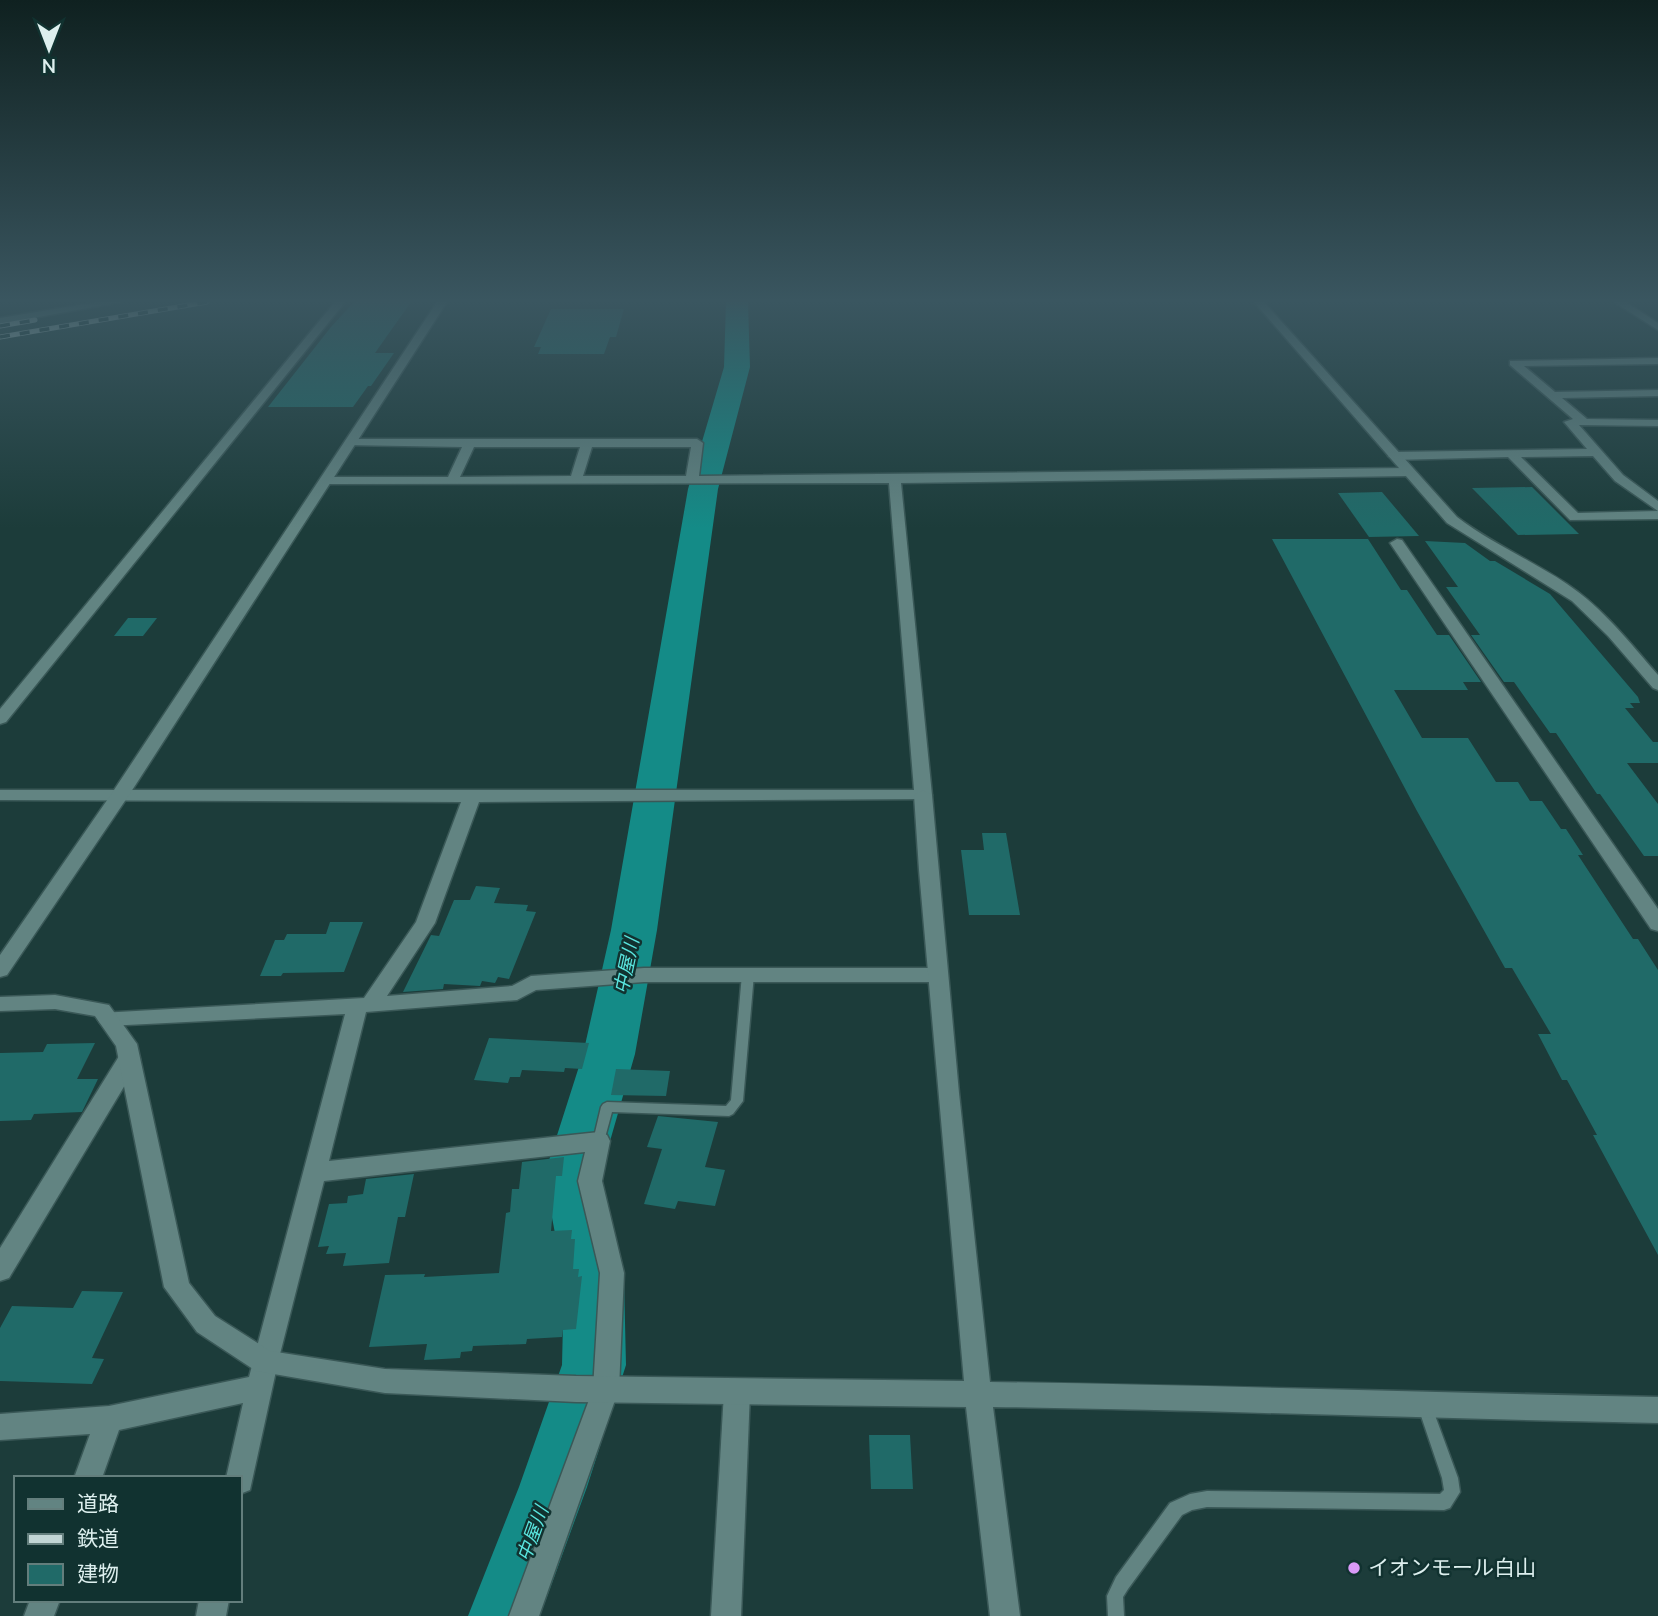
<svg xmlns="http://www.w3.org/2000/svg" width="1658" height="1616" font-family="'Nunito Sans','Noto Sans JP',sans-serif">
  <rect width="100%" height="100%" fill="#1c3c3a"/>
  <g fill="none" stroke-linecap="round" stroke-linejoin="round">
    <polygon fill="#148b87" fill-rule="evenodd" points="726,302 748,302 750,367 718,489 657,930 635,1054 600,1176 624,1280 626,1365 587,1487 540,1616 468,1616 519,1487 562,1365 564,1280 544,1176 583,1054 611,930 688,489 724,367"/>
  </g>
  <g fill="#206a68">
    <polygon points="354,302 411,302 375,353 394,353 371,386 368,386 353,407 268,407 331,327"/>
    <polygon points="551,309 624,309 616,337 610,337 604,354 538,354 541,347 534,347"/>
    <polygon points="1532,487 1579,534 1518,535 1472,488"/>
    <polygon points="1382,492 1419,536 1369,537 1338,493"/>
    <polygon points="1272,539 1368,539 1401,590 1407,590 1437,635 1449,635 1481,682 1463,682 1468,690 1394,690 1422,738 1468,738 1496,782 1518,782 1530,801 1542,801 1561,829 1566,829 1583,855 1578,855 1633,939 1638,939 1658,970 1658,1255 1593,1135 1597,1135 1567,1080 1562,1080 1538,1034 1551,1034 1512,968 1505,968 1417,811"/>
    <polygon points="1425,541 1465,543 1490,561 1495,561 1550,594 1638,697 1640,703 1630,703 1634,708 1625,708 1653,742 1658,742 1658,763 1627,763 1658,804 1658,856 1644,856 1600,794 1597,794 1556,733 1550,733 1514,682 1504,682 1471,635 1480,635 1446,587 1458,587"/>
    <polygon points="128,618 157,618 143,636 114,636"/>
    <polygon points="982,833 1006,833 1020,915 969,915 961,850 984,850"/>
    <polygon points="476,886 500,888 494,903 528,905 526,911 536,912 509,979 498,977 495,983 482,981 480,986 444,984 443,989 403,992 431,935 439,936 454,900 470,900"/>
    <polygon points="330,922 363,922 344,972 283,973 281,976 260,976 275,940 284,940 287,934 326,934"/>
    <polygon points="489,1038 589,1043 582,1069 565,1068 564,1072 522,1070 520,1077 510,1077 508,1083 474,1080"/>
    <polygon points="95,1043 77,1079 98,1079 82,1112 34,1114 31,1120 0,1121 0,1053 43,1052 47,1044"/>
    <polygon points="616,1069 670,1071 666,1096 611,1095"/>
    <polygon points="658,1116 718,1122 705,1167 725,1170 715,1206 678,1201 675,1209 644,1204 662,1149 647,1147"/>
    <polygon points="564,1157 562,1176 556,1176 551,1231 572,1230 571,1239 575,1239 573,1269 579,1269 578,1277 582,1276 576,1329 563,1330 562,1337 527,1339 526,1344 473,1346 472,1351 461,1352 460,1358 424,1360 427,1344 369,1347 385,1275 425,1274 424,1277 499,1273 506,1213 510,1212 512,1189 519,1189 522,1162"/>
    <polygon points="414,1174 405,1217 398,1217 389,1263 343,1266 346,1253 326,1254 329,1246 318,1247 329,1204 347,1203 348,1196 363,1194 366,1179"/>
    <polygon points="82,1291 123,1292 92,1358 104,1359 92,1384 0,1381 0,1328 12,1306 73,1308"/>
    <polygon points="869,1435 910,1435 913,1489 871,1489"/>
  </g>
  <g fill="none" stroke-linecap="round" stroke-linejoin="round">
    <g stroke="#3a5857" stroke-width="3">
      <g id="service">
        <polygon points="748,970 752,971 754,974 743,1101 733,1114 729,1116 612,1112 603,1145 599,1146 595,1145 593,1141 601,1107 603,1104 607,1102 726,1106 731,1100 742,974 744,971"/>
        <polygon points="1425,1400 1430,1402 1432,1407 1458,1478 1460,1492 1450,1508 1444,1510 1207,1507 1192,1510 1182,1515 1128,1589 1123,1597 1124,1616 1108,1616 1107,1596 1116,1577 1170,1503 1190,1494 1207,1491 1440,1494 1444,1490 1442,1478 1418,1407 1420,1402"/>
      </g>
    </g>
    <g stroke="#3a5857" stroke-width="3">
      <g id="minor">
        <polygon points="97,302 121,302 0,324 0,318"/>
        <polygon points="335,302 345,302 6,722 0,724 0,709"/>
        <polygon points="1614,302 1626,302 1658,323 1658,330"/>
        <polygon points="1658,358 1658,364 1524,366 1555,392 1658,390 1658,396 1562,398 1587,419 1658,420 1658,426 1579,425 1623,475 1658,501 1658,511 1615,481 1593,456 1521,457 1578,513 1658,511 1658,519 1570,520 1508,457 1394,460 1388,456 1394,452 1587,449 1564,422 1573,419 1510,365 1510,361"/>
        <path d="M 350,439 L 697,439 L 703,443 L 699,476 L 1408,468 L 1414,472 L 1408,476 L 901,483 L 932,795 L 929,799 L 479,802 L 435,923 L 387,996 L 512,986 L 531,976 L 644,968 L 935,968 L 942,970 L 945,975 L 942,980 L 935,982 L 644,982 L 536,990 L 517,1000 L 366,1012 L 329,1161 L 599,1132 L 607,1135 L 610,1141 L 602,1181 L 624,1273 L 619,1389 L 539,1616 L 509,1616 L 593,1389 L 600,1273 L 578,1181 L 585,1152 L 324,1181 L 278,1362 L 250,1490 L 240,1494 L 240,1478 L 226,1478 L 243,1403 L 119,1430 L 102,1478 L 74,1478 L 90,1434 L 0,1440 L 0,1414 L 109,1406 L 249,1377 L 345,1014 L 107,1026 L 100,1023 L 97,1018 L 100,1013 L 364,998 L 416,922 L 461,802 L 0,800 L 0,790 L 914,790 L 889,483 L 321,484 L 319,481 L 325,477 L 448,477 L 462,447 L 346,445 L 344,443 ZM 474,447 L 580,447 L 571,476 L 460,477 ZM 592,447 L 691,447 L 686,476 L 583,476 Z"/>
        <polygon points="1397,539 1402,540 1658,909 1658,931 1651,929 1390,543"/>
        <polygon points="129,1051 137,1053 140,1059 137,1065 9,1278 0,1281 0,1248 121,1053"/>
        <polygon points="737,1379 746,1383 750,1392 741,1616 711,1616 724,1392 728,1383"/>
        <polygon points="30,1600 60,1600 54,1616 24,1616"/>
        <polygon points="199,1600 229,1600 226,1616 196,1616"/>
      </g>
    </g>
    <g stroke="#3a5857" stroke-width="3">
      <g id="tertiary">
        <polygon points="437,302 447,302 129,795 7,975 0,977 0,955 112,793"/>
        <path d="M 1254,302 L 1264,302 L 1457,517 C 1491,543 1531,560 1567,584 C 1603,608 1630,643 1658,675 L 1658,690 L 1653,688 L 1608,636 L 1572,601 L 1447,523 Z"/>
        <path d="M 923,790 L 932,795 L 959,1093 L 990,1382 C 1213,1385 1435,1393 1658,1397 L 1658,1423 C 1436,1419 1215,1410 993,1407 L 1020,1616 L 990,1616 L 966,1407 L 576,1402 L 385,1393 L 256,1371 L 197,1332 L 164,1287 L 116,1046 L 95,1016 L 55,1009 L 0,1011 L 0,997 L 55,995 L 109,1005 L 137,1044 L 189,1283 L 215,1316 L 270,1351 L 385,1369 L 576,1376 L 964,1381 L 919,870 L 914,795 Z"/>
      </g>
    </g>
    <use href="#service" fill="#628482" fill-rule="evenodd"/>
    <use href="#minor" fill="#628482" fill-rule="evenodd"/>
    <use href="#tertiary" fill="#628482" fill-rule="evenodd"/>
    <g stroke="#c1d5d4" stroke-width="5">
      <g id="rail">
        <polyline points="0,326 35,320"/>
        <polyline points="0,337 207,302"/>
      </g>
    </g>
    <use href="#rail" stroke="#113230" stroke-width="3.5" stroke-dasharray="10" stroke-linecap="butt"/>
  </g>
  <linearGradient id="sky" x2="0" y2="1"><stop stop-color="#0f2120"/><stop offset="0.57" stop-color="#3a5660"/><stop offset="1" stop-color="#3a5660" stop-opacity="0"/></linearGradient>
  <rect width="1658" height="528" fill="url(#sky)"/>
  <circle fill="#d99af7" stroke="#113230" stroke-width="2.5" cx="1354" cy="1568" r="7"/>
  <g text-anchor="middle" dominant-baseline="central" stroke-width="5" stroke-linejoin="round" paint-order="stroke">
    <g font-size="19" font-style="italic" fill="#5ae5df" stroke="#113230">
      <text transform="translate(627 966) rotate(-78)">中屋川</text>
      <text transform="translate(533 1534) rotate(-70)">中屋川</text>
    </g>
    <g font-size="21" fill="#ddefee" stroke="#113230" text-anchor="start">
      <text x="1368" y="1568">イオンモール白山</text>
    </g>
  </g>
  <rect x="14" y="1476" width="228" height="126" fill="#113230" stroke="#637e7c" stroke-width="2"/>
  <rect x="28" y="1499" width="35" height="10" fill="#628482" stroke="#637e7c" stroke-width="2"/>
  <text x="77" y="1511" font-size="21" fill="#ddefee">道路</text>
  <rect x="28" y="1534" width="35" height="10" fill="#c1d5d4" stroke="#637e7c" stroke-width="2"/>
  <text x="77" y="1546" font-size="21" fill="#ddefee">鉄道</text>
  <rect x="28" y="1564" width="35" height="21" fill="#206a68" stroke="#637e7c" stroke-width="2"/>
  <text x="77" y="1581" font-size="21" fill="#ddefee">建物</text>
  <g transform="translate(49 49) rotate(180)" stroke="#113230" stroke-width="5" paint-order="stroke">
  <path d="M0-5L12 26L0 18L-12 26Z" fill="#ddefee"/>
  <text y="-10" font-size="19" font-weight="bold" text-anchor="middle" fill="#ddefee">N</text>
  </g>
</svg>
